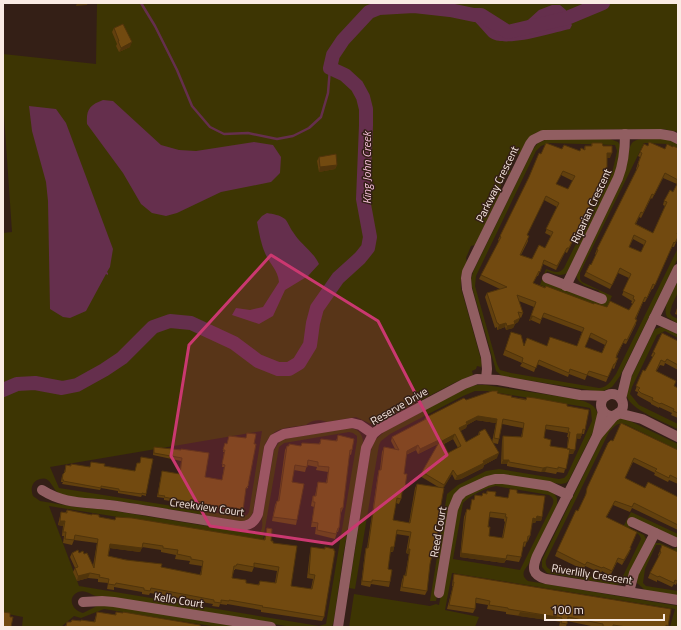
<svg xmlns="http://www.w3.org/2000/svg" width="681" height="630" font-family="'Titillium Web',sans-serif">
  <rect width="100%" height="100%" fill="#341f16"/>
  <g fill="#3d3503" fill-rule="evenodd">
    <path d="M 97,3 L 678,3 L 678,132 L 663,129 L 544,130 C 530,133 525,142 520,154 L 516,155 L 509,168 L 511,172 L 510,174 L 505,176 L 500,188 L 501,191 L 475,245 L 471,246 L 466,258 L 467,263 L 461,276 L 461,288 L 482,363 L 481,367 L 477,366 L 476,369 L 472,371 L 473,375 L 456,382 L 375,424 L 371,424 L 356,417 L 327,422 C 320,419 311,420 306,425 C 287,428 272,426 264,447 L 253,512 L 250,518 L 243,522 C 198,514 154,506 110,500 C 101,499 91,499 82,498 C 74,497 63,497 56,491 C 52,486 49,476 40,479 C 32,481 30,489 33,496 L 40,501 L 76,507 L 103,509 L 255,534 C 262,533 263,527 262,520 L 274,450 L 280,441 L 285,439 L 348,428 C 357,428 362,433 363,441 L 343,557 L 334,620 L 332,627 L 292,627 L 103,596 C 101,596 99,597 97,596 C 90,595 86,589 78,592 C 66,598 73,611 83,613 L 99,605 L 106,604 L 246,627 L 218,627 L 104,609 L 81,618 L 74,616 L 61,627 L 22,627 L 23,617 L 3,613 L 3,233 L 12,232 L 4,115 L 3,115 L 3,54 L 96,64 ZM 262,431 L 249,512 L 247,515 L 242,517 L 59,488 L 50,467 ZM 349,432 L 353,433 L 357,436 L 357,441 L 326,624 L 319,626 L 79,586 L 49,506 L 263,540 L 279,447 L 284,443 Z"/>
    <path d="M 547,139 L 610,139 L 618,142 L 620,145 L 619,166 L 567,273 C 560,277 554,274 547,271 L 544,280 L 603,303 L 606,296 L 600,293 L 598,290 C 589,287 578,285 576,275 L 626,168 C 628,161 628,148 632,143 C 636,137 658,138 666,139 C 670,139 674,142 678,143 L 678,149 L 668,144 L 644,143 L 580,273 L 580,279 L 582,282 L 612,296 L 606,309 L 540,285 L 546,269 C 553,271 559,275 564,268 L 613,169 L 617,151 L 615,145 L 549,143 L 541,146 L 536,151 L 476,276 L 475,286 L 497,364 L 500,370 L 511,373 L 599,388 C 608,387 611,381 616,374 L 678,248 L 678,258 L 620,376 L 612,387 L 601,392 L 502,376 L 496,371 L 495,367 L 472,287 L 471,279 L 473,272 L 533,149 L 538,143 Z"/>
    <path d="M 678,281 L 678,292 L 672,305 L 670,313 L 672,316 L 678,319 L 678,324 L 667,317 C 662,306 672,291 678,281 Z"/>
    <path d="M 661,327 L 678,332 L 678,338 L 665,331 L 657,335 L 632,387 L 630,394 L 639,405 L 678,424 L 678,429 C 664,422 636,412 628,399 C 626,395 626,391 627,386 L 653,332 L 655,329 Z"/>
    <path d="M 476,385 L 486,385 L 576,399 C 591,403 599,406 598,422 L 569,480 L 566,483 L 561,484 L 507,476 L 458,491 L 436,601 L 430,601 L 447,494 L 458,485 L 486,471 L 499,469 L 559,479 L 564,478 L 567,475 L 592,421 L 591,411 L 590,408 L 585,407 L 487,391 L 475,391 L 463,396 L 390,434 L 381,441 L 379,445 L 355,589 L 349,588 L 370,454 L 374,441 L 385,431 L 466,388 Z"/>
    <path d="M 622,418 L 628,420 L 678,444 L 678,450 L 625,424 C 617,422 615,426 609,432 L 546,560 C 545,565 547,569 552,570 L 617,581 L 620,581 L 623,576 L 641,539 C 640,532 630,530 623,527 L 631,512 L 678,534 L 678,540 L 628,523 L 630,528 L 644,535 L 646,539 L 628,577 L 622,584 L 615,585 L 547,573 L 542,567 L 542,560 L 603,435 L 617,419 Z"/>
    <path d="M 495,482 L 550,490 L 553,492 L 557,498 L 557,505 L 528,565 C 523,571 521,576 528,581 L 678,606 L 678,627 L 670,627 L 675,609 L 452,573 L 445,610 L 479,617 L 475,627 L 349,627 L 354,594 L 430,606 L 436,604 L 439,605 L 457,507 L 464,497 ZM 496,486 L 549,495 C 553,498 554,499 553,504 L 520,570 L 453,559 L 463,503 C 471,495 485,488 496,486 Z"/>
    <polygon points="654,543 660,543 673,549 678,547 677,553 660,545 656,545 645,569 643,583 646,586 678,591 678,596 645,590 637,583 638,574"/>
  </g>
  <g fill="#652f4d">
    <path d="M 552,5 L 560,5 L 566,10 L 567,18 L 572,25 L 570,29 C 551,33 504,49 489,37 C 484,32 478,24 472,19 L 474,15 L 481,15 L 508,32 L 518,29 L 539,10 Z"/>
    <path d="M 103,100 L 113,101 L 161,145 L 179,150 L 196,151 L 254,142 L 273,145 L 281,157 L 280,173 L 271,182 L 221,192 L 177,213 L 166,216 L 152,213 L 141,204 L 123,173 L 87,124 C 86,109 90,105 103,100 Z"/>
    <polygon points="29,106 56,109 66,123 113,249 110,267 107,272 108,273 108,275 106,274 86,311 70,318 63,317 50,309 48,201 46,182 32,131"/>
    <path d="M 267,213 C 273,214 280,215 285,219 C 288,222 290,228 293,232 C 300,244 313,251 319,264 L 308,276 L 285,290 L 273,316 L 259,324 L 232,315 L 236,308 L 250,310 L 263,307 L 279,282 C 278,270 269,263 265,253 C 261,244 259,232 257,222 L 262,216 Z"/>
  </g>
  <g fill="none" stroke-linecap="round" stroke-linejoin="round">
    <polyline stroke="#652f4d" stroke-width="2.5" points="141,3 155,26 177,70 192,106 210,127 224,134 248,133 277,139 293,136 309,128 321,117 328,93 330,68"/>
    <polyline stroke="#652f4d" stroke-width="14" points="3,390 17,384 35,383 62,388 77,385 104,370 122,358 153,327 170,321 191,323 234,343 258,361 278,369 289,369 299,363 310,345 313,323 317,308 338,278 360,258 368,248 370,237 363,199 366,125 366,109 363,97 357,86 345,75 330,68 333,55 343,40 369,12 379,8 414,6 450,10 474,15 481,15 508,32 567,18 603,3"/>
    <g stroke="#915e61" stroke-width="10">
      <polyline points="547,278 602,299"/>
      <path d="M 566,286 L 618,178 C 624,163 625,150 625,134"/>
      <polyline points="654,318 678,329"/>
      <polyline points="486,379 487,369 486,357 467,289 466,278 467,272 530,144 533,140 543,135 660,134 672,136 678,139"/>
      <circle cx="612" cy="405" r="11"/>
      <polyline points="621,399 627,374 678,269"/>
      <path d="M 603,411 L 597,436 L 537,556 C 532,568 532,575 546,579 L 678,600"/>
      <polyline points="618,413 642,419 678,437"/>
      <polyline points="597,436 615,415"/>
      <path d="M 42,490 C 64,504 84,502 109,505 C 153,511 196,519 239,526 C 249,526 254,523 258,514 L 269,448 L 274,439 L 284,434 L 352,423 L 360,425 L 373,434"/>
      <polyline points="632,522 675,542"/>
      <polyline points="629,592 634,573 655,533"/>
      <polyline points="439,593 453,509 458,497 463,492 487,481 495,479 503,479 549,486 568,495"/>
      <polyline points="83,602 102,601 114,602 271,627"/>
      <polyline points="338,627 350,548 366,448 373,434 379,429 464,384 477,379 498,380 580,395 606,396"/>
    </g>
  </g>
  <g fill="#62400e" fill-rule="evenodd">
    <polygon points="114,28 130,47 119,52 116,46 117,44 112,32"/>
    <path d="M 592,143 L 603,146 L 610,158 L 607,158 L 605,175 L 567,253 L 565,252 L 556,270 L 543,264 L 538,276 L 537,276 L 533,283 L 594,304 L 607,307 L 629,310 L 633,304 L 631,303 L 632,301 L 622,295 L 629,278 L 618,273 L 610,289 L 584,276 L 586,272 L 591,265 L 596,254 L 595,254 L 597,249 L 637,169 L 636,169 L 640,157 L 638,156 L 640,152 L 648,146 L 665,149 L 673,147 L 678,148 L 678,232 L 677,235 L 678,238 L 674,247 L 672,247 L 653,289 L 652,289 L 645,302 L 643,302 L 636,319 L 636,324 L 626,344 L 623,343 L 617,356 L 616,358 L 618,358 L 614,369 L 612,368 L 606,382 L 587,375 L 585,380 L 569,374 L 568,377 L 537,364 L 534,372 L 520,366 L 522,363 L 503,355 L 511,332 L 524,346 L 527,338 L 547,346 L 577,346 L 582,332 L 542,317 L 540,324 L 531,320 L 529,321 L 534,307 L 519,301 L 523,313 L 521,318 L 520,317 L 518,322 L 515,324 L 513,328 L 506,330 L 505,327 L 497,330 L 497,327 L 495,328 L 485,297 L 487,293 L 500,289 L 479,279 L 481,275 L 499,241 L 498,240 L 541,154 L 562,149 L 580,151 L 584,149 L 585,146 L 591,146 ZM 561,175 L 573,181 L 568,189 L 556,184 ZM 663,178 L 677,184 L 673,192 L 664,201 L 663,205 L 665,206 L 653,233 L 636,224 L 639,217 L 641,218 L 651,198 L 652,199 ZM 544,200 L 557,207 L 545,233 L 551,236 L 545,248 L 532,259 L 521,255 L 528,241 L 527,235 ZM 633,239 L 644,245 L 641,252 L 629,247 ZM 589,337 L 605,345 L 602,353 L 585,347 Z"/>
    <polygon points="319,157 337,165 335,169 319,172 317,161"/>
    <polygon points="678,305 678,315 675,314"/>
    <polygon points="678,341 678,370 665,363 664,366 660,365 656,372 674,386 678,388 678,418 671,415 672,413 659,407 659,408 651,404 651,403 640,397 637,395 638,392 635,391 643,370 645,371 653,357 651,356 653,352"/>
    <path d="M 497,393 L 511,397 L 526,399 L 527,397 L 567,406 L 585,430 L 584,434 L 582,434 L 580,439 L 576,438 L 573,454 L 569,454 L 564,473 L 557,472 L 556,474 L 545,472 L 541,472 L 507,466 L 507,464 L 501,464 L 502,441 L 503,436 L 521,437 L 523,428 L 502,424 L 498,444 L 493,443 L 497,458 L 484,465 L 483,468 L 461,479 L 455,480 L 452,474 L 443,488 L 437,527 L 434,551 L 433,551 L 430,564 L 427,591 L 425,595 L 400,591 L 402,580 L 404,575 L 405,576 L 409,554 L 406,553 L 409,536 L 396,534 L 394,547 L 393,552 L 390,552 L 388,569 L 390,582 L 389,587 L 371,584 L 370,587 L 361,585 L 365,552 L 366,548 L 367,548 L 378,474 L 379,470 L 380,470 L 382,452 L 384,447 L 395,449 L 391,441 L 392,437 L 424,420 L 425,418 L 466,400 ZM 476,420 L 496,423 L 492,442 L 479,432 L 478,435 L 466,442 L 460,431 L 466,428 L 467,425 ZM 545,429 L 568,433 L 567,437 L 568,437 L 567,449 L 550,446 L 544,438 ZM 453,439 L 458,448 L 448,453 L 444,444 ZM 438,444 L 422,472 L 420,476 L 440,488 L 417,484 L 415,488 L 409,523 L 393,520 L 396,503 L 399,504 L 401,499 L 402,491 L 403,492 L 405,487 L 404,474 L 406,455 L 416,450 L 418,454 Z"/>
    <polygon points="247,433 248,486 248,488 245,489 243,510 242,513 236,512 236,510 201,506 202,504 189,502 189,504 164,500 164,498 157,497 162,471 180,474 181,461 153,455 154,447 181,450 205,477 222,480 224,467 222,467 224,452 223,452 225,443 227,444 229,436 246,438"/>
    <polygon points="338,435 352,450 351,455 349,454 343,508 341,513 339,528 338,532 337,532 335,539 315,534 316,527 311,527 314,507 311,506 312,500 313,496 315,496 317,486 318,482 326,483 328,472 316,470 317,467 307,465 305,472 294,470 292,482 297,520 296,525 272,521 275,505 277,501 278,501 285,450 287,446 301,446 302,443 319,444 321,439 336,441"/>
    <polygon points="613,441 678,450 678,484 669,480 668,482 654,475 655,473 633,462 625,478 645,488 678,497 678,530 632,508 630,512 613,505 606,518 635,537 630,548 631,548 629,553 622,565 617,562 610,576 602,571 601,573 585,566 584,570 555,556 557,551 585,497 587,488"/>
    <polygon points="141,457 146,494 146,496 142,495 141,497 118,493 118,491 101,488 100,490 62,484 63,482 61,482 62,476 63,474 64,473 66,465 90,467 91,462 104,466 135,471 137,463 140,463"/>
    <path d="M 510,489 L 517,493 L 542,517 L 541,521 L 536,521 L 535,523 L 532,523 L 530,536 L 528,541 L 527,540 L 525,547 L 523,546 L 521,557 L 519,562 L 506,560 L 504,563 L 460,557 L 464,517 L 467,509 L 470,510 L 472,499 L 474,500 L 475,495 L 482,496 L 483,493 L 486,494 L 487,491 L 495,496 L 508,498 ZM 489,517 L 504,519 L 504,521 L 505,522 L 502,538 L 489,536 L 488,527 Z"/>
    <path d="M 67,510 L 99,517 L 115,520 L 116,517 L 264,540 L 267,528 L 271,541 L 273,543 L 291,586 L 311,589 L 313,579 L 307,578 L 310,552 L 311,547 L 324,549 L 325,547 L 324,617 L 322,621 L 268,613 L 261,612 L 261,610 L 227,604 L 227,605 L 220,604 L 219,607 L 212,606 L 213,604 L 150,593 L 149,595 L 142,594 L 142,592 L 114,587 L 114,590 L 107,589 L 108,583 L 98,582 L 98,579 L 88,578 L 77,581 L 73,572 L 75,568 L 70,557 L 72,553 L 84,554 L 93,566 L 97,543 L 74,540 L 72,545 L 63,543 L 64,536 L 62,536 L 63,526 L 58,525 L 60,516 L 61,512 L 66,512 ZM 142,547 L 161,550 L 161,552 L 176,555 L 175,559 L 190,561 L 189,564 L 202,566 L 200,575 L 108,556 L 110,548 L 140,552 ZM 254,567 L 277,571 L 275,583 L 260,581 L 258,585 L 246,583 L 232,578 L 234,570 L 235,570 L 235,569 L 252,572 Z"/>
    <polygon points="660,551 678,552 678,580 676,585 674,584 672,587 657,580 657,582 648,578 650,573 659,556 658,555"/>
    <polygon points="454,574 668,626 668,627 596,627 567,621 566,627 559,627 560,622 555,621 506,614 506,612 487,609 488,605 476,603 475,609 473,613 447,609 453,586 452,586 453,579"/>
    <polygon points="97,612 115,615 116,612 201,627 65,627 67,622 71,622 72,620 81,621 94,622"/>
  </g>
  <g fill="#50340b">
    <polygon points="77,3 88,3 87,5 76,6"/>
    <polygon points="132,42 130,47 119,52 121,48"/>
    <polygon points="607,153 612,153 610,158 605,158"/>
    <polygon points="337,165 335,169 319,172 320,167"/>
    <polygon points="607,171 605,175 567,253 569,248"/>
    <polygon points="665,173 663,178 652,199"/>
    <polygon points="567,248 556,270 557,266"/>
    <polygon points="531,316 533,316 531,320 529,321"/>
    <polygon points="520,318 518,322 515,324 513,328 506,330 507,326"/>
    <polygon points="506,323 505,327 497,330 499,325"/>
    <polygon points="478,416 497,419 496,423 476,420 467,425 466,428 457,433 459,428 466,422"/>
    <polygon points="455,434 453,439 441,445 442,441"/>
    <polygon points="577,434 582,434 580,439 576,438"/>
    <polygon points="441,439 440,443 418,454 420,449"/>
    <polygon points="418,445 416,450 405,455 407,451"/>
    <polygon points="567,449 575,450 573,454 566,453"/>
    <polygon points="499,453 497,458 484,465 483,468 461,479 455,480 457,476"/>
    <polygon points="503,460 509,460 507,464 501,464"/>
    <polygon points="547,467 545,472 541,472 543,468"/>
    <polygon points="453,470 452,474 443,489 444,485"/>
    <polygon points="615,501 613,505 604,522 606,517"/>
    <polygon points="202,504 237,508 236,510 201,506"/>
    <polygon points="537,516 542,517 541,521 536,521 535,523 531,523 533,518"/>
    <polygon points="60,521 65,521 63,526 58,525"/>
    <polygon points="110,544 142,548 140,552 109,548"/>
    <polygon points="391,547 394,547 393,552 390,551"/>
    <polygon points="631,548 629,553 622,565 624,560"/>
    <polygon points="408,549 410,549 409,554 406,553"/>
    <polygon points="461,553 506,559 504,563 460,557"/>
    <polygon points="90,573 88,578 77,581 78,576"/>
    <polygon points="520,612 557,617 555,621 518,616"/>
  </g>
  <g fill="#724a10" stroke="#50340b" fill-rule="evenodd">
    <polygon points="123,24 132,42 121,48 118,41 119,41 114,28"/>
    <path d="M 649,142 L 665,149 L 667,144 L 673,147 L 673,146 L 678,148 L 678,180 L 665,173 L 654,195 L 652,194 L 643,213 L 641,212 L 635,224 L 653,233 L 667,202 L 664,201 L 670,190 L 673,192 L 678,182 L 678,232 L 677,234 L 678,235 L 678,237 L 675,243 L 674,242 L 655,285 L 653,284 L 647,298 L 645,297 L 635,319 L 637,320 L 627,340 L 625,339 L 617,354 L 616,358 L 618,358 L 615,364 L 614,364 L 608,377 L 589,371 L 587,375 L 570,369 L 569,373 L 539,360 L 536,368 L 522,362 L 523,358 L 505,350 L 511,332 L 521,335 L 524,346 L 527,338 L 547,346 L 550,337 L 577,346 L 584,328 L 544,313 L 541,320 L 533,316 L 531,316 L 536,302 L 517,295 L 523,313 L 518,312 L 520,318 L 514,321 L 515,324 L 507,326 L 506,323 L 499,325 L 498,323 L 497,323 L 487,293 L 507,287 L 481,275 L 501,237 L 500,236 L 529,177 L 539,153 L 541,154 L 546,143 L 562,149 L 564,145 L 580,151 L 581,148 L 585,150 L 585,146 L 592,146 L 592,143 L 602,143 L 603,146 L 612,146 L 612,153 L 607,153 L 607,171 L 569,248 L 567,248 L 557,266 L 544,260 L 540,272 L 539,271 L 533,283 L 545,288 L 546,286 L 594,304 L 594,303 L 607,307 L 610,301 L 629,310 L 635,300 L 633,299 L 634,296 L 623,291 L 631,274 L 620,268 L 612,285 L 586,272 L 590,264 L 591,265 L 598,250 L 597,249 L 639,165 L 638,164 L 642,153 L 640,152 L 644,144 L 648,146 ZM 563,171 L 575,176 L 568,189 L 556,184 ZM 546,196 L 559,203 L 546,229 L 553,232 L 545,248 L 539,245 L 532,259 L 520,255 L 529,236 L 527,235 ZM 634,235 L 646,241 L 641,252 L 629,247 ZM 591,333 L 607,341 L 602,353 L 585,347 Z"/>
    <polygon points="336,154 337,165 320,167 319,157"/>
    <polygon points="662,333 678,341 678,365 667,359 665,362 661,360 656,371 676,381 674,386 678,388 678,413 673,411 674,409 661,403 660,404 652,400 653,398 641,393 638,390 640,388 636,386 643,370 645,371 655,353 653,352"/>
    <path d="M 492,391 L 498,391 L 497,393 L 501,394 L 512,396 L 511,397 L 526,400 L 527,397 L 535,398 L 567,404 L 567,406 L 589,410 L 585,430 L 583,429 L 582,434 L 577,434 L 575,450 L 567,449 L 570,432 L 568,432 L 569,428 L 546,425 L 544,438 L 551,440 L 550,446 L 570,449 L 566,469 L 558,467 L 558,469 L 547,467 L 543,468 L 509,462 L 509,460 L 503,460 L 503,436 L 522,437 L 524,423 L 503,419 L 499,439 L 494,438 L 497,419 L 478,416 L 466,422 L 467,424 L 459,428 L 466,442 L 480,434 L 479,432 L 485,429 L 499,453 L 483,461 L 484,463 L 462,474 L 457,476 L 453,470 L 444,485 L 422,472 L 441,439 L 420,449 L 418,445 L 407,451 L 404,474 L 407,474 L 405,487 L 403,487 L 401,499 L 397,498 L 393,520 L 410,523 L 417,484 L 444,488 L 437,527 L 438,528 L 436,547 L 434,546 L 430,564 L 427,591 L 402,587 L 404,575 L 406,576 L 410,549 L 408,549 L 411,532 L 397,530 L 394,547 L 391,547 L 388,569 L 392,570 L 390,582 L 372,580 L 372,582 L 362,581 L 366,548 L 368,548 L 379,470 L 381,470 L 384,447 L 399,450 L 392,437 L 426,419 L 425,418 L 464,398 L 466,400 ZM 455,434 L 461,446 L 448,453 L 442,441 Z"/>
    <polygon points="621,423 678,450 678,479 670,475 669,478 655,471 657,469 634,458 625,478 645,488 648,482 678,497 678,525 634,503 632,507 615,501 606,517 637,532 630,548 631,548 624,560 618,558 612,571 603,567 602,568 587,562 585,565 557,551 576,510 578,511 586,494 587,488 608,443 611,440 613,441"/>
    <polygon points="247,433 256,434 254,444 256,444 248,486 246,488 243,510 237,509 237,508 202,504 202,502 190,500 189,502 164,497 165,496 158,495 162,471 180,474 182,458 154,453 154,447 181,450 181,449 209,453 205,477 222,480 225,465 222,464 225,450 223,450 225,443 227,444 229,436 246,438"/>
    <polygon points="338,435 354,439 352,450 350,450 343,508 341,508 339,528 338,528 336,534 317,530 318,523 312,522 315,502 313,502 313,496 316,496 318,482 327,483 329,467 318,466 318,462 308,460 307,467 295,465 292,482 304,484 297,520 273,517 277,501 279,501 287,446 289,446 289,444 301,446 302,443 320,444 321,439 337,441"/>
    <polygon points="141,457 153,459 146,494 142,493 142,494 119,491 119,489 101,486 101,488 63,481 64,480 62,480 63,474 65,472 66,465 71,466 71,464 90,467 91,462 105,464 104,466 135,471 137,463 140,463"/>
    <path d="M 510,489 L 517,490 L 517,493 L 545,496 L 542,517 L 537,516 L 536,519 L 533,518 L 530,536 L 528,536 L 527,542 L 524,542 L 521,557 L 507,555 L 506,559 L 461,553 L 466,513 L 467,509 L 470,510 L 472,499 L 474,500 L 475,495 L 482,496 L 483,493 L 487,494 L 487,491 L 496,492 L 495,496 L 508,498 ZM 490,512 L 506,514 L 505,517 L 507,517 L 503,538 L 489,536 L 490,527 L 488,527 Z"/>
    <path d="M 67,510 L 92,515 L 92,514 L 99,515 L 99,517 L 115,520 L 116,517 L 132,518 L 265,540 L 267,528 L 272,529 L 271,541 L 273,541 L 273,543 L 297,546 L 291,586 L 312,589 L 315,575 L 309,574 L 311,547 L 325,549 L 325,547 L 334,549 L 334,551 L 335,551 L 324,617 L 270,608 L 262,607 L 263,606 L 229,600 L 229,601 L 221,600 L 221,603 L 214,602 L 214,600 L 151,588 L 150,591 L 144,590 L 144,588 L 116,583 L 115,585 L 108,584 L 109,579 L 99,577 L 100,575 L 90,573 L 78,576 L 75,568 L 78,567 L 72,553 L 78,550 L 79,553 L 83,551 L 84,554 L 87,553 L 94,568 L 98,539 L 75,535 L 74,540 L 65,539 L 66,532 L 63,532 L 65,521 L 60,521 L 61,512 L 67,513 ZM 143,543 L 163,546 L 163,548 L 178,550 L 177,554 L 191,557 L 191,559 L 203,561 L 201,575 L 161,567 L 162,564 L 126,560 L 108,556 L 110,544 L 142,548 ZM 254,563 L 279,567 L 276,583 L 260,581 L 259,585 L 246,583 L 246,580 L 232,578 L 234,566 L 236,566 L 237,564 L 254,567 Z"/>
    <polygon points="662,545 678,552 678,579 677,581 675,580 674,583 659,576 658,577 650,573 661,552 660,551"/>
    <polygon points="454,574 671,609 668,626 666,625 666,627 627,627 613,625 613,627 607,627 603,626 603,624 568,617 567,624 561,623 562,618 557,617 508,609 508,608 489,605 490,601 476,598 475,609 449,605 454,582 453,582"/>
    <polygon points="3,612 10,613 10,617 13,617 11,627 3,627"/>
    <polygon points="97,612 116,615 116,612 123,613 123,612 200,625 201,627 66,627 67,622 71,622 72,620 81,621 81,620 95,622"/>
  </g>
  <path fill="#ca3870" fill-opacity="0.2" stroke="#ca3870" stroke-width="3" stroke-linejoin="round" d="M 271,255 L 378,321 L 447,455 L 332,544 L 210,526 L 171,456 L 189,345 Z"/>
  <g text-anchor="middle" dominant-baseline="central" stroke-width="3" stroke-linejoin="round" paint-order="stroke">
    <g font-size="11" fill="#faebe4" stroke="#341f16">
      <text transform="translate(497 184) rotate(-64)">Parkway Crescent</text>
      <text transform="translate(591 206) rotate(-65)">Riparian Crescent</text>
      <text transform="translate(399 406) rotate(-30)">Reserve Drive</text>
      <text transform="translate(207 507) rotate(8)">Creekview Court</text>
      <text transform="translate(438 532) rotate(-80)">Reed Court</text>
      <text transform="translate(592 574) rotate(9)">Riverlilly Crescent</text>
      <text transform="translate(179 600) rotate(9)">Kello Court</text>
    </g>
    <g font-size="12" font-style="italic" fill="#f4bed9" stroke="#341f16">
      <text transform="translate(366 168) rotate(-90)">King John Creek</text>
    </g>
  </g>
  <rect width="681" height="630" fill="none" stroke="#faebe4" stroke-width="8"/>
  <path d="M545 614v6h119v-6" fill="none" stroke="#faebe4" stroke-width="2"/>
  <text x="551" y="614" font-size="12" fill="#faebe4" stroke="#341f16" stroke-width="3" paint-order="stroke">100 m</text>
</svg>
